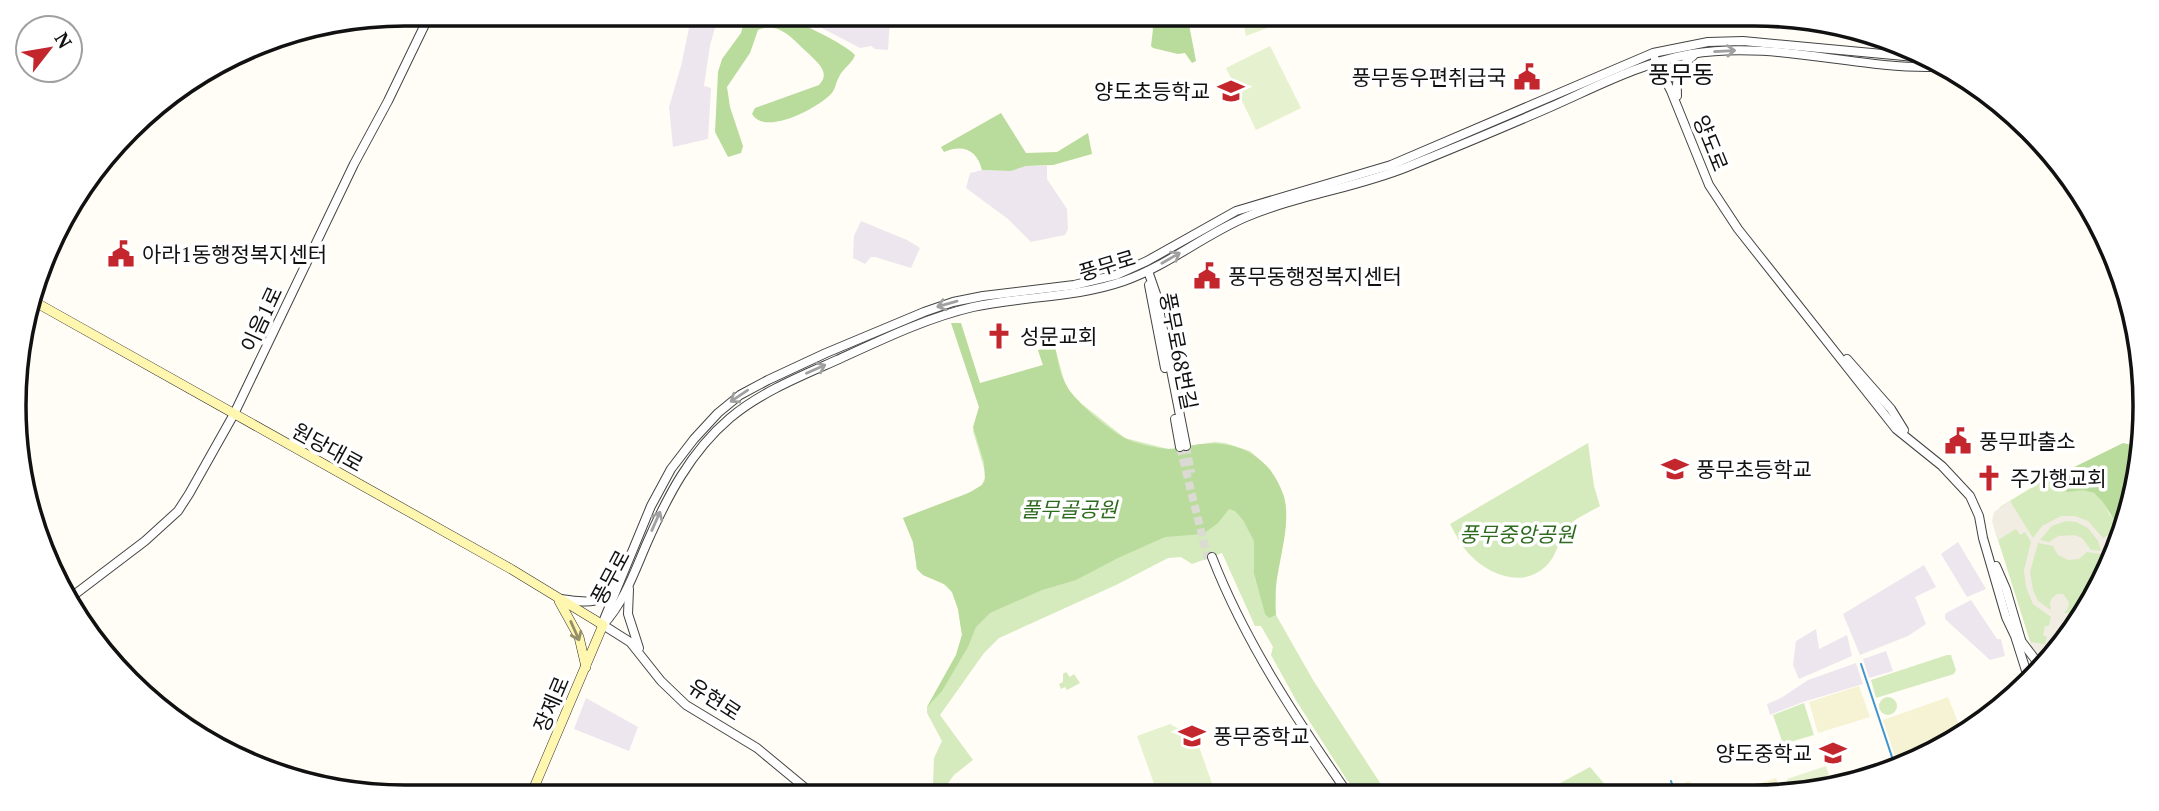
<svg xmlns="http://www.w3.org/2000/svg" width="2159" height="811" font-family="'PT Serif','Noto Sans KR',serif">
  <rect width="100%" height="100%" fill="#fffdf5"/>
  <g fill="#eee6ef">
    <polygon points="692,14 719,14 710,45 704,86 711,88 708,139 673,147 669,107 681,66"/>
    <polygon points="795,14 881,14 882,19 890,19 888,50 875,49 871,46 860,48"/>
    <polygon points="1026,166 1047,166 1047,179 1067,209 1068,229 1065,235 1031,242 1008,219 966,188 970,173 982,170 1011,171"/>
    <polygon points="861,221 907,240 920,248 911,268 875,257 871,257 865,264 853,258 854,236"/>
    <polygon points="1958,542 1986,589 1967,597 1941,554"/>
    <polygon points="1924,565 1936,587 1915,597 1926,624 1908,636 1860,655 1843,614"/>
    <polygon points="1971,600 1997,639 2001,639 2005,656 1990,660 1945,619 1945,614 1948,612"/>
    <polygon points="1816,629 1819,649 1847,635 1852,656 1799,679 1793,665 1796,641"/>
    <polygon points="1886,651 1893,671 1869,678 1863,659"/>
    <polygon points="1856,663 1863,684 1803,702 1770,715 1767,704 1781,698 1808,680"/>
    <polygon points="586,698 638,727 629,751 574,729"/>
  </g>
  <g fill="#f6f3d4">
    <polygon points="1859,686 1870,717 1818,733 1809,702"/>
    <polygon points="1948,697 1959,725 1966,725 1968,729 1926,757 1898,765 1883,720"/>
    <polygon points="1776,778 1783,794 1729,794 1766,781"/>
    <polygon points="1689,781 1695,786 1697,794 1678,794 1677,786"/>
  </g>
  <g fill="#d5ebbd">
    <polygon points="1055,347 1063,377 1068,390 1082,404 1125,438 1168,449 1215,442 1225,443 1250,451 1270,469 1284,496 1286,508 1276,580 1276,615 1313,680 1388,795 1360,795 1347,780 1297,702 1271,655 1273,647 1261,626 1255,626 1222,553 1192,564 1181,557 1168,558 1116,585 999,638 984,653 940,715 973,760 954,775 941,793 933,785 934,758 942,741 927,713 927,707 956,655 962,635 958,609 952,592 941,582 923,575 917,569 913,542 903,518 961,497 982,485 986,475 973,431 979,407 972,386 1043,365 1038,350"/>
    <path d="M 1588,443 L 1594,486 L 1600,506 C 1589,513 1571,519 1565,531 C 1558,542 1557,554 1548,564 C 1525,589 1491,576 1471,556 C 1462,547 1456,535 1450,524 Z"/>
    <path d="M 2055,473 C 2073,506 2072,481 2094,493 C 2103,498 2105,507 2110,515 C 2114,519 2119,521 2124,524 L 2079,623 L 2043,664 L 2033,651 L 1993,524 L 2000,507 Z"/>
    <polygon points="1947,655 1951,655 1956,670 1954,674 1876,698 1871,680"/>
    <polygon points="1066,672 1070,677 1074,674 1080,683 1067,690 1065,687 1061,689 1059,684 1063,682 1063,674"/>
    <circle cx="1888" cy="706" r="9"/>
    <polygon points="1804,703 1814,735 1783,744 1773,715"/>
    <polygon points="1590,767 1613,794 1540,794"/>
  </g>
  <g fill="#b9dc9c">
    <path d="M 746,14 C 756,14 766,13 775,15 C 790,17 846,44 855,55 C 852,64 843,68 839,77 C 835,84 836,90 829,96 C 815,109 765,136 752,114 L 755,108 L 819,85 C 831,73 818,63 809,54 C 795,42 780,20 758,30 L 750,53 L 727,87 L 730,107 L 743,146 L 741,153 L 728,157 L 715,132 L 718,72 L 722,59 L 741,33 Z"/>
    <polygon points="1120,14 1187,14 1196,61 1192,63 1185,53 1178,54 1153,48 1151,46 1153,29 1151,22 1133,14 1127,17 1120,26"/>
    <path d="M 1001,113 L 1026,153 L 1057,152 L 1088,133 L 1092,154 L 1053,165 L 1026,166 L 1011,171 L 982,170 C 977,150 963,144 944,152 L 941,147 Z"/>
    <path d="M 951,323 L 961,323 L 980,383 L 1043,365 L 1038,350 L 1055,347 C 1058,361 1060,376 1068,388 C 1077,403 1108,429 1123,437 C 1135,444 1155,448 1169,449 C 1179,450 1190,445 1201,444 C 1239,440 1270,457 1283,494 C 1295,529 1270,576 1276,615 L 1269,618 L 1265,614 L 1254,573 L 1254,541 L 1243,520 L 1235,511 L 1229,509 L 1218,523 L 1203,534 L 1165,537 L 1118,558 L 1076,580 L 1042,590 L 990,613 L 976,627 L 968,647 L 942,691 L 927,707 L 956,655 L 962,635 L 958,609 L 952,592 L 946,585 L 923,575 L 917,569 L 913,542 L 903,518 L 971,492 L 982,485 L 985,480 L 984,462 L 973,427 L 979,407 Z"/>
    <polygon points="2123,443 2136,446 2132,507 2124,524 2113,518 2102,501 2094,493 2083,490 2067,492 2056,476"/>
  </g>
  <g fill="#e6f2cf">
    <polygon points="1242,14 1281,14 1283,22 1246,36"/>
    <polygon points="1270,46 1301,108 1256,130 1226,68"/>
    <polygon points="1170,724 1196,738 1216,795 1158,795 1137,736"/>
    <polygon points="1826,766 1832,785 1805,794 1791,794 1787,779"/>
  </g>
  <path fill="#f1ede2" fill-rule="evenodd" d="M 2010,501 L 2033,538 L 2042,526 L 2061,516 L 2075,516 L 2088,521 L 2103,538 L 2123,526 L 2120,532 L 2107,540 L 2112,550 L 2101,574 L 2101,554 L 2087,552 L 2079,559 L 2068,560 L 2058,555 L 2053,546 L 2038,543 L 2030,572 L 2033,590 L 2038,601 L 2051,610 L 2050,603 L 2052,598 L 2057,594 L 2063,594 L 2069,602 L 2068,608 L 2064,613 L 2068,613 L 2079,608 L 2090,599 L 2083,614 L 2064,620 L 2062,628 L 2066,630 L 2064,639 L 2060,639 L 2058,647 L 2043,664 L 2035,655 L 2030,642 L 2045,644 L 2047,637 L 2043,635 L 2045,626 L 2049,626 L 2051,617 L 2033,604 L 2026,587 L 2024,570 L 2031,542 L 2025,532 L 2020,535 L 2016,529 L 1998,540 L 1992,521 L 1994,512 ZM 2066,521 L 2076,522 L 2088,528 L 2098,541 L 2101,551 L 2091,550 L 2082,538 L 2074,535 L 2058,536 L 2049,542 L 2040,540 L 2052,526 Z"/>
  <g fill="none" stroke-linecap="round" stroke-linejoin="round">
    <g stroke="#3f96cf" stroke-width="2">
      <polyline points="1861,664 1895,766"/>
      <polyline points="1671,781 1675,794"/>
    </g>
    <g stroke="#dbdad3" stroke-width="8" stroke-dasharray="8 4" stroke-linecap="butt">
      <polyline points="1186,446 1191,473"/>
      <polyline points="1180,447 1208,559"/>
    </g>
    <g stroke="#444" stroke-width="10">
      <g id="tertiary">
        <polyline points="1655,59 1671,91 1709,185 1738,229 1896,429 1942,466 1970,496 1979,516 1983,538 2006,617 2015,636 2029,680"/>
        <path d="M 1677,96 C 1676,78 1678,67 1693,56"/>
        <polyline points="1148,271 1156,294 1186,446"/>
        <polyline points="1149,285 1165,368"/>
        <polyline points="1847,359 1891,409 1904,430"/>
        <polyline points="1175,419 1180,447"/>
        <path d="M 1212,557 C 1245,642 1297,720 1349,795"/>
        <polyline points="1996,566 2006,589 2021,640"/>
        <polyline points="629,589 628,614 639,648"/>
        <polyline points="70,598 145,541 178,511 189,494 234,414 354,164 388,101 430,14"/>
        <path d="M 561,599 C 585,602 598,607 615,585"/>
        <polyline points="603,622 651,506 671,469 694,439 718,413 740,395 768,380 826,353 924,312 953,302 983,296 1074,285 1116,275 1147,261 1236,211 1391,165 1653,53 1708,42 1743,41 1915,57"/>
        <path d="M 603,625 C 624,602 634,573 646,545 C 667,497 690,452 730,418 C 761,392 801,376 837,360 C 881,340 926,318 973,307 C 1023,296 1075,298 1124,281 C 1167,266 1204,235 1246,217 C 1298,195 1355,188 1407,167 C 1454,148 1502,128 1548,108 C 1596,87 1640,63 1691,54 C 1773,40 1854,69 1935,67"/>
        <polyline points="603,625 630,642 661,681 686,705 757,748 815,796"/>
        <polyline points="2022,642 2041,667"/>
      </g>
    </g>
    <g stroke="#333" stroke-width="10">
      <g id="secondary">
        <polyline points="35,302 511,569 603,625 530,797"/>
        <polyline points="559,601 579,637 586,667"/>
      </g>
    </g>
    <use href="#tertiary" stroke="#fff" stroke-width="8"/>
    <use href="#secondary" stroke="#fff6b0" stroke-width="9"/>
  </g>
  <defs><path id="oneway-shaft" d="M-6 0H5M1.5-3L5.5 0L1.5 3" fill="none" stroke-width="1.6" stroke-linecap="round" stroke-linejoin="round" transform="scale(1.75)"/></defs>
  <g stroke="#a0a0a0">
    <use href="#oneway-shaft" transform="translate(1725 51) rotate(-3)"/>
    <use href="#oneway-shaft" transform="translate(1171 258) rotate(-30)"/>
    <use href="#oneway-shaft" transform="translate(947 304) rotate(164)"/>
    <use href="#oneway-shaft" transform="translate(816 369) rotate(-24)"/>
    <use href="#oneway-shaft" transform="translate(739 396) rotate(146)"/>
    <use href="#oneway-shaft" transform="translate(656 521) rotate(-66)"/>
  </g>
  <use stroke="#948f68" href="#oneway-shaft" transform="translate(575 631) rotate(66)"/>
  <defs>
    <g id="civic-bare" transform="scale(2.1)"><path d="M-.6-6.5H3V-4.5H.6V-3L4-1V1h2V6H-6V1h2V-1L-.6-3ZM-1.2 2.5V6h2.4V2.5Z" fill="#c4262e" stroke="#fff" stroke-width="2.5" paint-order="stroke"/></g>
    <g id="school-bare" transform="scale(2.1)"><path d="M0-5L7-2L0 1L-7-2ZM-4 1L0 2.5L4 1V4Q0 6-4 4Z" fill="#c4262e" stroke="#fff" stroke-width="2.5" paint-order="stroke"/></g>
    <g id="church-bare" transform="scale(2.1)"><path d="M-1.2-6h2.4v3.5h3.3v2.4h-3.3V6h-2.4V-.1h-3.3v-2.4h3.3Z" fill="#c4262e" stroke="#fff" stroke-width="2.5" paint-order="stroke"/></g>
  </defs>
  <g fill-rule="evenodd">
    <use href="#civic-bare" x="1527" y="77"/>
    <use href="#school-bare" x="1231" y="91"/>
    <use href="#civic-bare" x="121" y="254"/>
    <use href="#civic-bare" x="1207" y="276"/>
    <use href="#church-bare" x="999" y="336"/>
    <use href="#civic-bare" x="1958" y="441"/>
    <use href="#school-bare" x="1675" y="469"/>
    <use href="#church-bare" x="1989" y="478"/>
    <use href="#school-bare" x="1192" y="736"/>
    <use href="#school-bare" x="1833" y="753"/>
  </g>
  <g text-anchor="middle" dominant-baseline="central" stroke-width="7" stroke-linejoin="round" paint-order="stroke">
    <g font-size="21" fill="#111" stroke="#fff" text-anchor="start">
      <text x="1506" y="77" text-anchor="end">풍무동우편취급국</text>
      <text x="1210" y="91" text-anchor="end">양도초등학교</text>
      <text x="142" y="254">아라1동행정복지센터</text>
      <text x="1228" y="276">풍무동행정복지센터</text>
      <text x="1020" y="336">성문교회</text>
      <text x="1979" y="441">풍무파출소</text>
      <text x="1696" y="469">풍무초등학교</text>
      <text x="2010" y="478">주가행교회</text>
      <text x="1213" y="736">풍무중학교</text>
      <text x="1812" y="753" text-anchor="end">양도중학교</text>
    </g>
    <g font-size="21" fill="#111" stroke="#fff">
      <text transform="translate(1711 143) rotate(68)">양도로</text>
      <text transform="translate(1107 265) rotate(-17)">풍무로</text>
      <text transform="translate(261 319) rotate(-65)">이음1로</text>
      <text transform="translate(1179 351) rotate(79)">풍무로68번길</text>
      <text transform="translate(328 447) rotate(29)">원당대로</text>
      <text transform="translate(610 577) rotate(-62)">풍무로</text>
      <text transform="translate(715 699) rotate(33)">유현로</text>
      <text transform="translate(551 704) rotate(-67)">장제로</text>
    </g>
    <g font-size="21" font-style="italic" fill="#2f6b1f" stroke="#fff">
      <text x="1069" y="509">풀무골공원</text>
      <text x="1517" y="534">풍무중앙공원</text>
    </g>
    <g font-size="24" fill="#111" stroke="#fff">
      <text x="1681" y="74">풍무동</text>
    </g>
  </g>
  <path d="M0 0H2159V811H0ZM405 26H1754A379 379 0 0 1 2133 405V406A379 379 0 0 1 1754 785H405A379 379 0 0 1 26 406V405A379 379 0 0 1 405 26Z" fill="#fff" fill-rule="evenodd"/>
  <path fill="none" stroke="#111" stroke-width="3.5" d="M405 26H1754A379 379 0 0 1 2133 405V406A379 379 0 0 1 1754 785H405A379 379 0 0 1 26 406V405A379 379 0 0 1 405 26Z"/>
  <g transform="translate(49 49) rotate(59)"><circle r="33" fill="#ffffff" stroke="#a0a0a0" stroke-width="2"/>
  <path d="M0-5L12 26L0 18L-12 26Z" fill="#c4262e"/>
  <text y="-10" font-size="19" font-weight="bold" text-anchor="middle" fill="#111111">N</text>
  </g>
</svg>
